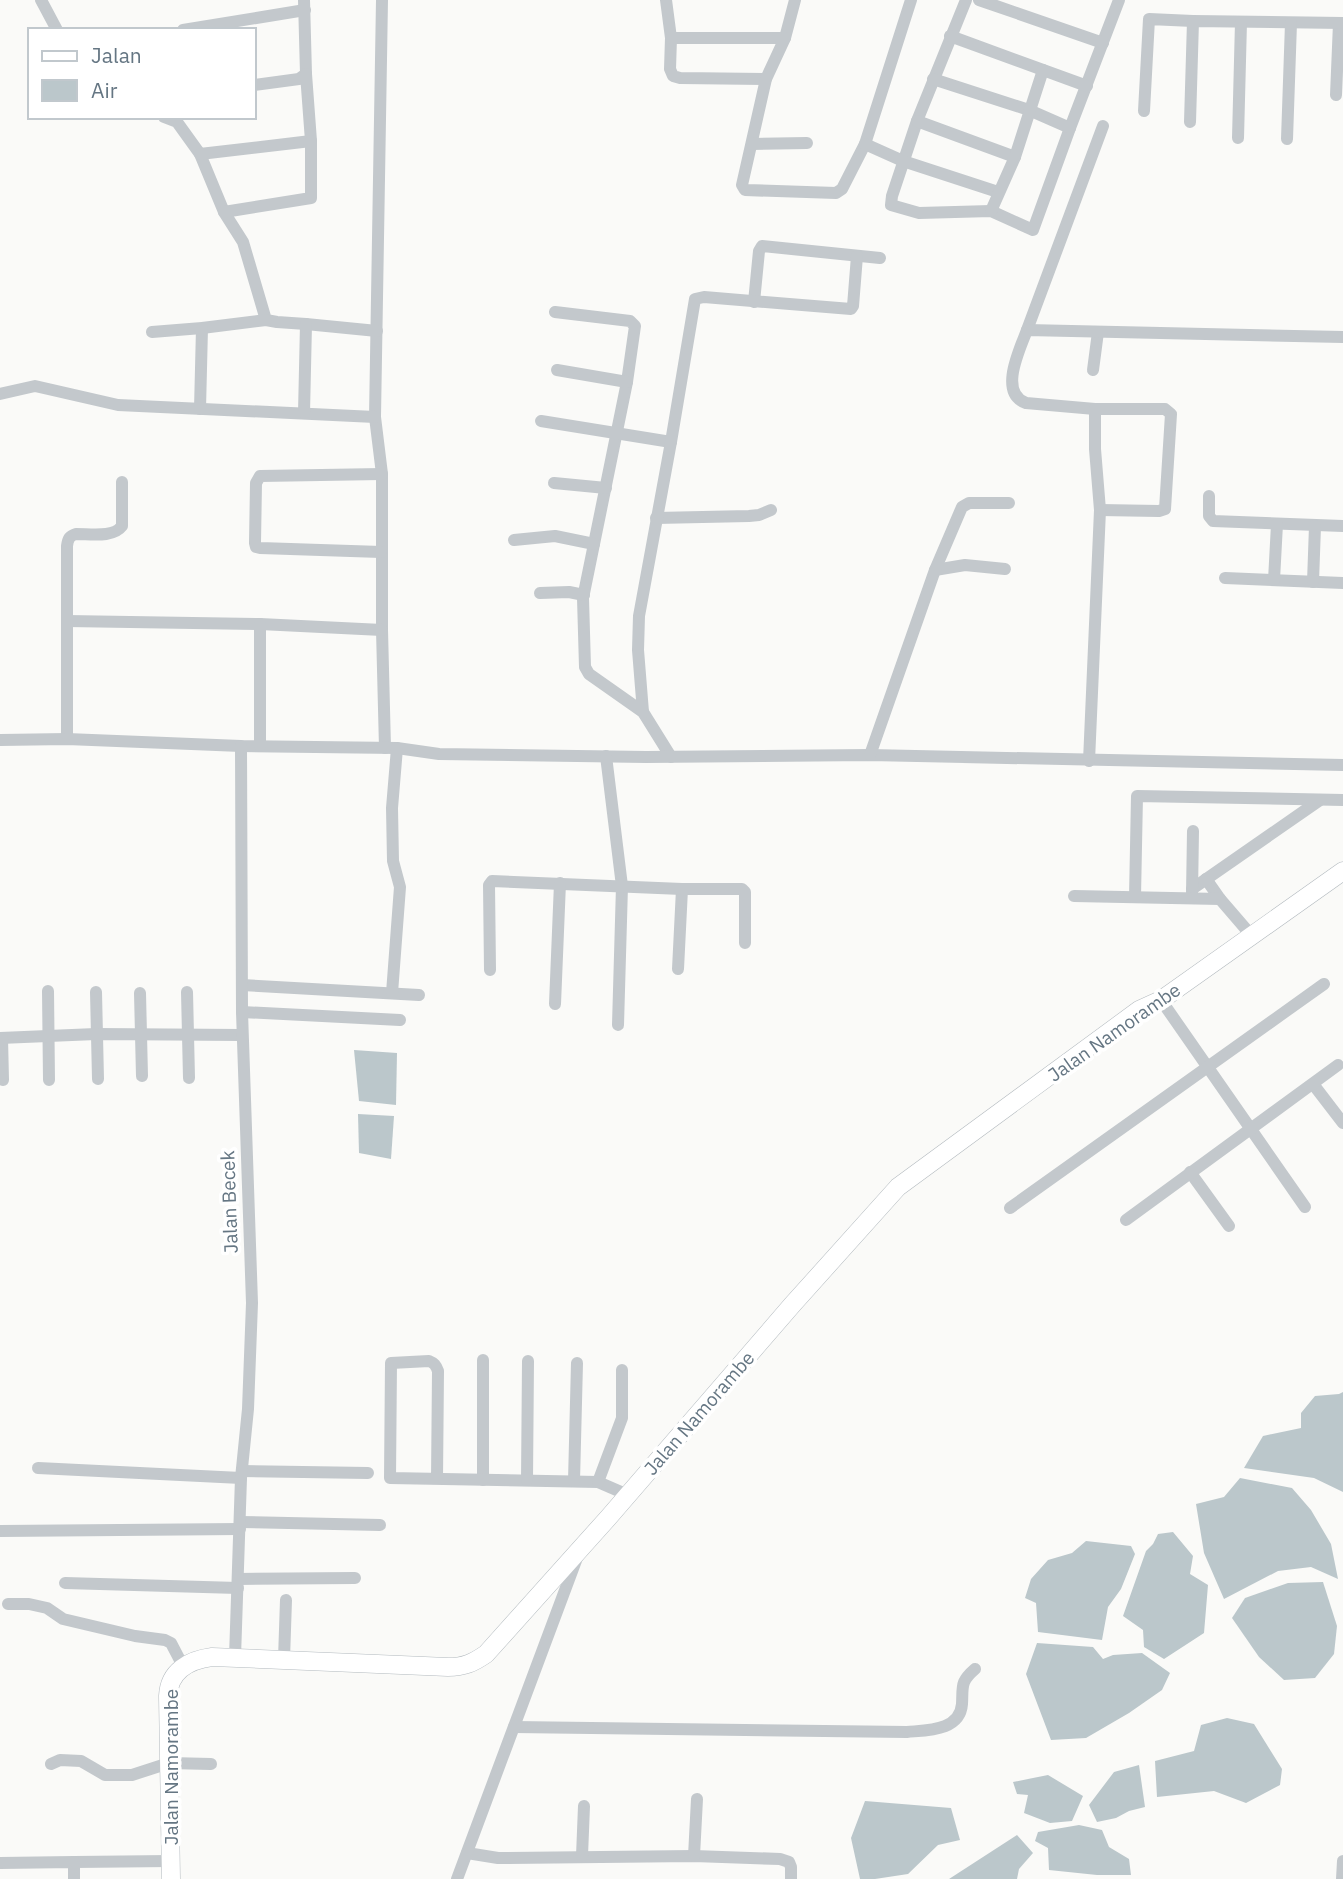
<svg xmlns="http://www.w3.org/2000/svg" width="1343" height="1879" font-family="'IBM Plex Sans',sans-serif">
  <rect width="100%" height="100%" fill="#fafaf8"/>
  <g fill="#bbc7cb">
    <polygon points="354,1050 397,1053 396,1105 359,1101"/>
    <polygon points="358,1114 394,1116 391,1159 359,1153"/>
    <polygon points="1343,1392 1343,1492 1314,1478 1244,1468 1263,1436 1301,1428 1301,1413 1315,1396 1339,1394"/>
    <polygon points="1240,1478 1292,1488 1311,1510 1331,1544 1338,1579 1311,1567 1278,1571 1224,1599 1204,1553 1196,1504 1224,1497"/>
    <polygon points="1173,1532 1193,1556 1190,1574 1208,1585 1204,1633 1164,1659 1144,1647 1143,1630 1123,1616 1146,1551 1153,1544 1158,1534"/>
    <polygon points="1086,1541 1131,1546 1135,1554 1121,1589 1108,1607 1102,1640 1038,1632 1036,1603 1025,1598 1031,1579 1048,1560 1072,1553"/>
    <polygon points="1323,1582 1337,1626 1334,1654 1315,1678 1284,1680 1259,1657 1232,1618 1245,1598 1288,1583"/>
    <polygon points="1037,1643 1093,1647 1103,1659 1113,1655 1142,1653 1170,1673 1162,1690 1129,1713 1086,1738 1051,1740 1026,1674"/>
    <polygon points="1227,1718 1254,1724 1282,1769 1280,1785 1246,1803 1214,1791 1157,1797 1155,1761 1194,1751 1201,1725"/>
    <polygon points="1139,1765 1145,1807 1129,1811 1116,1818 1097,1822 1089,1805 1114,1772"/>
    <polygon points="1048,1775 1083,1796 1072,1821 1050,1823 1024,1813 1028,1795 1017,1794 1013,1782"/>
    <polygon points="865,1801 951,1808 960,1840 938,1845 908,1874 875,1879 860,1879 851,1838"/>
    <polygon points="1079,1825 1102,1830 1109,1847 1129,1859 1131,1875 1097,1875 1049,1870 1048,1848 1035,1841 1038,1832"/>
    <polygon points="1017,1835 1033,1853 1019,1869 1017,1879 949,1879"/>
  </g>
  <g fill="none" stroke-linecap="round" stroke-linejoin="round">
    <g stroke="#b3babf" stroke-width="19">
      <path id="secondary" d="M 171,1879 L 168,1696 C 169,1671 189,1660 212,1657 L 448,1667 C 464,1667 473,1663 486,1654 L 608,1518 L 792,1305 L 898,1187 L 1139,1010 L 1161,1000 L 1343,871"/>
    </g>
    <g stroke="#c3c8cc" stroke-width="12">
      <polyline points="41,0 57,30"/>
      <polyline points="382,0 375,417 382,474 382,630 385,748"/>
      <polyline points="666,0 671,38 670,69 673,76 680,78 766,79"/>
      <polyline points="795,0 785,38 766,79 742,185 745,190 836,193 842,189 865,144 911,0"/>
      <polyline points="966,0 917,121 892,196 891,205 919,213 991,211 1033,230 1070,128 1119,0"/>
      <polyline points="979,0 1103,43"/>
      <polyline points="183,30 305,10"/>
      <polyline points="950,36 1087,86"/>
      <polyline points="671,38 785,38"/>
      <polyline points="933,79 1029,110 1070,128"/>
      <polyline points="254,85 299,79 306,74 304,0"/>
      <polyline points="1336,95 1339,23"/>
      <polyline points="1144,111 1149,19 1193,21"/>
      <polyline points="164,117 177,122 200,154 224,212 243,242 266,320 277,322 306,324 377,331"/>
      <polyline points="917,121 1015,157"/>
      <polyline points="1190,122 1193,21 1343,23"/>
      <polyline points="1238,138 1241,22"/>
      <polyline points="1287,139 1291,23"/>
      <polyline points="752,144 807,143"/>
      <polyline points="865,144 903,161 998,192"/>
      <polyline points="200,154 311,141 306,74"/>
      <polyline points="991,211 1015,157 1043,70"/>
      <polyline points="224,212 311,198 311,141"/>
      <polyline points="754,302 759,251 762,246 880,258"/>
      <polyline points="555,312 630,321 635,326 627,382 583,598 585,667 589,674 643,712 671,757"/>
      <polyline points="1027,330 1103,126"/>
      <polyline points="152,332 202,328 266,320"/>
      <polyline points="557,370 627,382"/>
      <polyline points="1093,370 1098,332"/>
      <polyline points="0,394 35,386 118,405 375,417"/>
      <polyline points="200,409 202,328"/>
      <polyline points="304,413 306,324"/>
      <polyline points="541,421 671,442"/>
      <polyline points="554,483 606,488"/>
      <polyline points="1209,496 1209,516 1213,521 1343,526"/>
      <path d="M 1100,510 L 1159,511 L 1165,509 L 1171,414 L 1165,409 L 1095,409 L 1026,403 C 998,393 1020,349 1027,330 L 1343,337"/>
      <polyline points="656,518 749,516 759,515 771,510"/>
      <polyline points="514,540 555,536 594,544"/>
      <polyline points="381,552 260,548 256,547 255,543 256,483 260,476 382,474"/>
      <polyline points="935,570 965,565 1005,569"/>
      <polyline points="1225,578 1343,583"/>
      <polyline points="1274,580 1277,524"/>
      <polyline points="1313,582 1315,526"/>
      <polyline points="540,593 569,592 584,595"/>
      <polyline points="67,621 260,624 382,630"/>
      <polyline points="643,712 638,650 639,616 671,442 695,299 704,297 851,309 853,306 857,256"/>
      <path d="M 67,739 L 67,546 C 68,539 69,536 76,534 C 91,534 113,538 122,526 L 122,482"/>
      <polyline points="0,740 67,739 241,746 397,748 439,754 646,757 870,755 1343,765"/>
      <polyline points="260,746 260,624"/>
      <polyline points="870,755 935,570 962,507 969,503 1009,503"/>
      <polyline points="606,756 622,886 618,1025"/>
      <polyline points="1089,761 1100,510 1095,449 1095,409"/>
      <polyline points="1206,879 1220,899 1251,935"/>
      <polyline points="1192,889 1320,800"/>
      <polyline points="1192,894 1193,831"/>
      <polyline points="1074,896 1220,899"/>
      <polyline points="1135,897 1137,796 1343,800"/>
      <polyline points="678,969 682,889"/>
      <polyline points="490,970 489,885 492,881 682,889 742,889 745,892 745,943"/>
      <polyline points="242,985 419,995"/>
      <polyline points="48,991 49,1080"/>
      <polyline points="96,992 98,1079"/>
      <polyline points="187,992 189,1078"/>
      <polyline points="140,993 142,1076"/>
      <polyline points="392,993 400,887 393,861 392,808 397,748"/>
      <polyline points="1161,1000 1305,1207"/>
      <polyline points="555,1004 560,883"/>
      <polyline points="242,1012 400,1020"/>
      <polyline points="0,1038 96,1034 242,1035"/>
      <polyline points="2,1038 3,1080"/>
      <polyline points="1313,1084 1343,1123"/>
      <polyline points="1190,1172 1229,1226"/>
      <polyline points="1010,1208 1324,984"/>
      <polyline points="1126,1220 1338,1065"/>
      <polyline points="483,1360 483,1480"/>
      <polyline points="38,1468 241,1478"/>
      <polyline points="242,1471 368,1473"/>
      <path d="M 437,1479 L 438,1371 C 436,1365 434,1363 429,1361 L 391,1363 L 390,1478 L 598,1482 L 628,1495"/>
      <polyline points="527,1480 528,1361"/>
      <polyline points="574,1481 577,1363"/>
      <polyline points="598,1482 622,1418 622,1370"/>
      <polyline points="240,1522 380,1525"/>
      <polyline points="0,1531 240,1529"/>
      <polyline points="238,1579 355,1578"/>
      <polyline points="65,1583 238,1588"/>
      <polyline points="8,1604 29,1604 47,1608 63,1619 135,1636 165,1640 171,1643 183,1666"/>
      <polyline points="235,1657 241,1478 248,1409 252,1303 242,1012 241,746"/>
      <polyline points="284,1659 286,1600"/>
      <path d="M 514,1727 L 907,1732 C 927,1730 960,1731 962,1704 C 963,1686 960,1682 975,1669"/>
      <polyline points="51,1764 60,1760 81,1761 105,1775 132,1775 169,1763 211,1764"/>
      <polyline points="467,1853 498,1858 694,1856 780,1859 789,1862 791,1867 791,1879"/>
      <polyline points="582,1856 584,1806"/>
      <polyline points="694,1856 697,1799"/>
      <polyline points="74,1862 170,1861"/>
      <polyline points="0,1863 74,1862 74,1879"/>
      <polyline points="457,1879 577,1558"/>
      <polyline points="1342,1879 1343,1861"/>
    </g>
    <use href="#secondary" stroke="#fff" stroke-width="18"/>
  </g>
  <g text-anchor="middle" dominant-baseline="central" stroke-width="7" stroke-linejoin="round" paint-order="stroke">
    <g font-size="19" fill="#657683" stroke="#fff">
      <text transform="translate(1114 1032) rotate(-35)">Jalan Namorambe</text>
      <text transform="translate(229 1202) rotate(-92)">Jalan Becek</text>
      <text transform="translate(699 1413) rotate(-49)">Jalan Namorambe</text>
      <text transform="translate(171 1767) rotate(-90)">Jalan Namorambe</text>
    </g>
  </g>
  <rect x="28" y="28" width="228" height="91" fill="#ffffff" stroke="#c1c8cd" stroke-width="2"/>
  <rect x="42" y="51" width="35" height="10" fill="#ffffff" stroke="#c1c8cd" stroke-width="2"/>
  <text x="91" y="63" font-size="21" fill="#657683">Jalan</text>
  <rect x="42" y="80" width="35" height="21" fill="#bbc7cb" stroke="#c1c8cd" stroke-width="2"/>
  <text x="91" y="98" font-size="21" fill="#657683">Air</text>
</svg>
